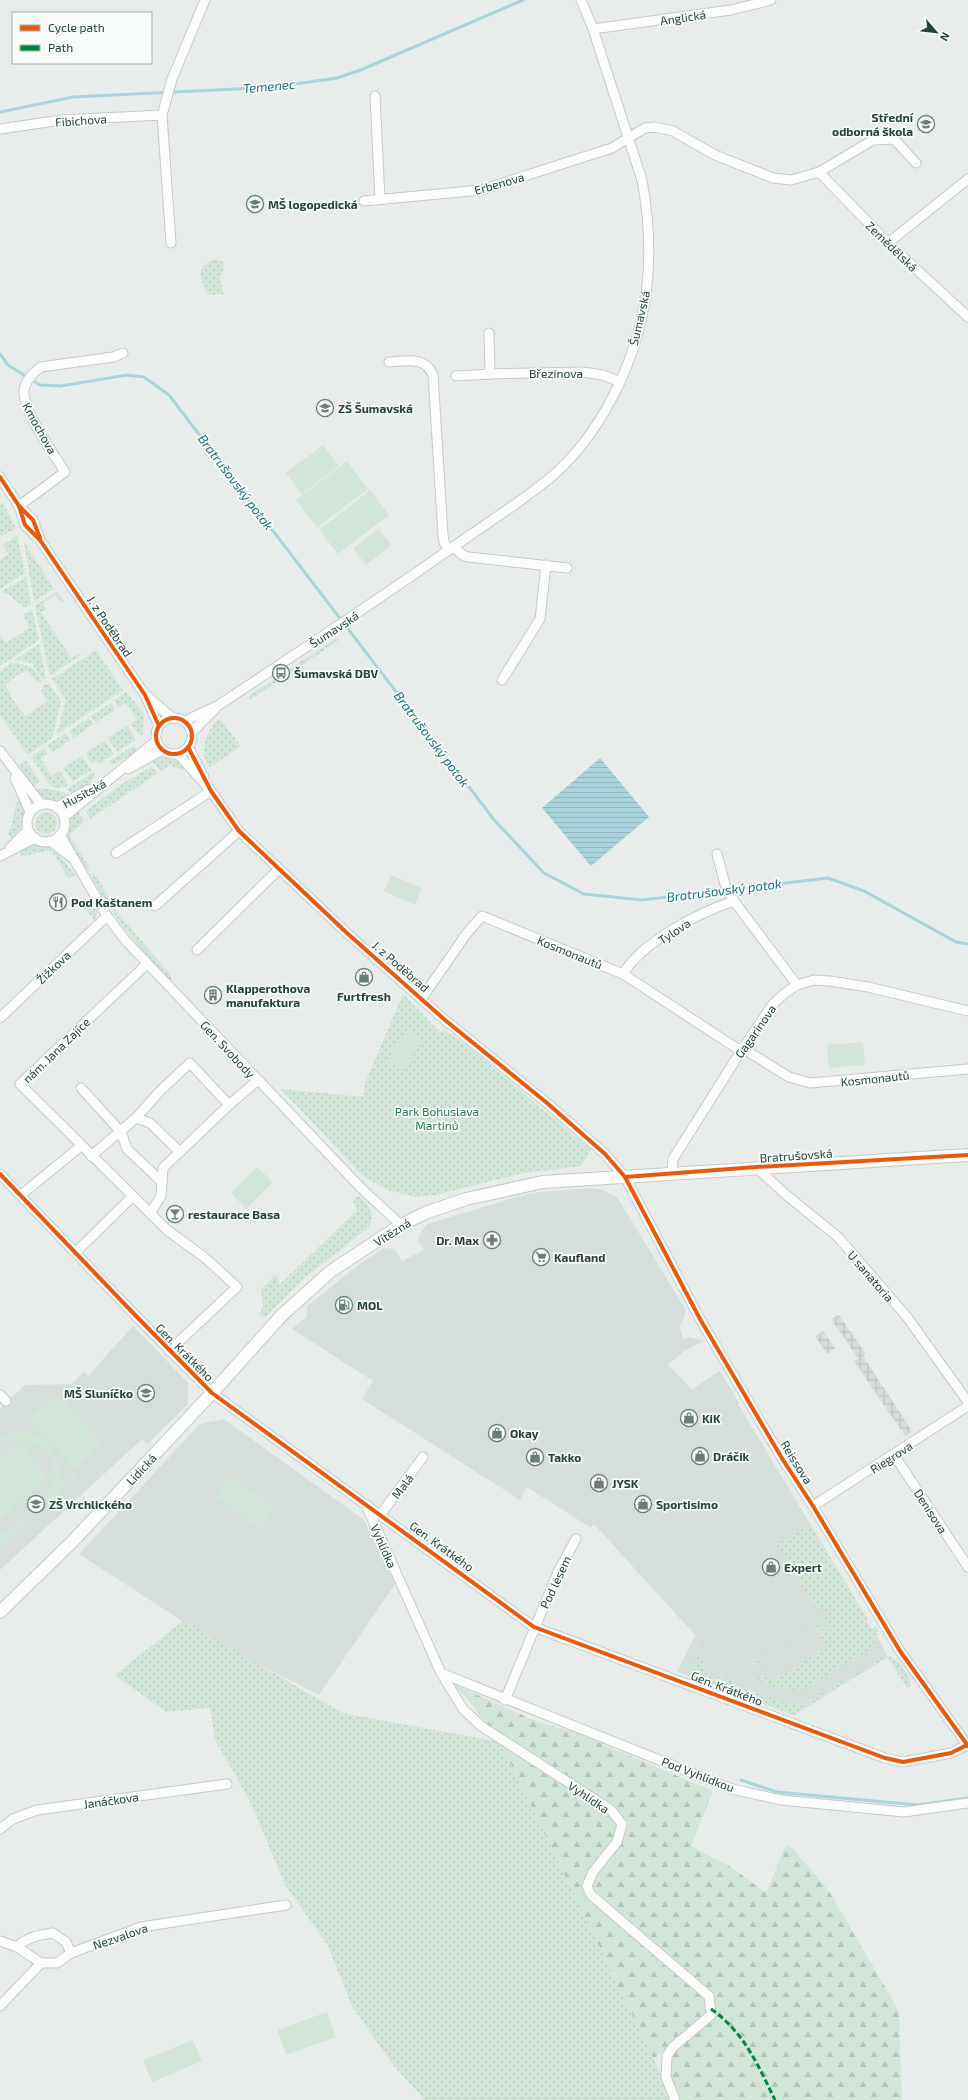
<svg xmlns="http://www.w3.org/2000/svg" width="968" height="2100" font-family="'Exo 2',sans-serif">
  <defs>
    <pattern id="industrial-grid" width="8" height="8" patternUnits="userSpaceOnUse"><rect width="8" height="8" fill="#d6dedb"/><path d="M0 4h8M4 0v8" fill="none" stroke="#b8c0bd"/></pattern>
    <pattern id="green-dots" width="8" height="8" patternUnits="userSpaceOnUse"><rect width="8" height="8" fill="#d1e6d8"/><path d="M2 2h.1M6 6h.1" fill="none" stroke="#b3c6ba" stroke-width="1.8" stroke-linecap="round"/></pattern>
    <pattern id="forest-firs" width="22" height="20" patternUnits="userSpaceOnUse"><rect width="22" height="20" fill="#d1e6d8"/><path d="M5 1l3.5 6h-7zM16 11l3.5 6h-7z" fill="#b3c6ba"/></pattern>
    <pattern id="water-rules" width="6" height="5" patternUnits="userSpaceOnUse"><rect width="6" height="5" fill="#a9d4db"/><path d="M0 2.5h6" fill="none" stroke="#91b7bd"/></pattern>
  </defs>
  <rect width="100%" height="100%" fill="#e8edeb"/>
  <g fill="#d6dedb">
    <polygon points="591,1188 600,1189 617,1197 686,1310 684,1319 679,1326 684,1340 689,1337 703,1341 684,1351 668,1365 692,1390 719,1371 721,1372 739,1403 738,1404 868,1620 866,1621 877,1636 888,1657 794,1715 677,1672 695,1635 594,1524 591,1528 527,1487 520,1500 362,1399 373,1381 292,1329 307,1316 307,1306 362,1262 384,1248 395,1249 402,1261 424,1250 418,1240 422,1230 428,1224 520,1196 539,1192"/>
    <polygon points="133,1326 188,1383 188,1404 148,1444 142,1439 0,1570 0,1409 25,1385 71,1384 84,1372 88,1376"/>
    <polygon points="224,1419 364,1520 395,1584 319,1695 210,1639 79,1554 200,1424"/>
  </g>
  <g fill="url(#industrial-grid)">
    <polygon points="839,1315 866,1354 863,1356 912,1431 905,1436 854,1361 858,1358 831,1319"/>
    <polygon points="823,1331 835,1348 827,1354 815,1336"/>
  </g>
  <g fill="url(#green-dots)">
    <path d="M 215,259 L 223,262 L 224,268 L 220,278 L 224,294 L 208,295 C 200,277 194,267 215,259 Z"/>
    <polygon points="3,503 16,528 2,536 0,535 0,505"/>
    <polygon points="17,535 25,573 0,589 0,560 9,554 3,545"/>
    <polygon points="24,542 54,589 34,601"/>
    <polygon points="26,577 31,604 25,608 9,595 1,592"/>
    <polygon points="56,592 65,602 62,603 55,595 43,603 46,609 41,612 71,658 81,653 82,654 51,675 49,672 35,606"/>
    <polygon points="32,609 39,640 0,666 0,635 6,643 29,628 23,614"/>
    <polygon points="337,638 339,640 250,700 249,696"/>
    <polygon points="39,644 46,678 43,680 32,663 14,660"/>
    <polygon points="96,650 123,690 57,734 66,700 52,679"/>
    <polygon points="18,663 33,668 42,681 38,683 27,671 19,674 5,685 11,695 10,696 25,716 48,701 41,691 43,689 42,687 49,683 61,701 52,738 28,755 0,715 0,671 10,664"/>
    <polygon points="126,692 144,714 143,734 140,736 131,724 137,719 126,703 118,707 114,700"/>
    <polygon points="111,703 115,710 96,722 91,716"/>
    <polygon points="89,718 93,724 74,738 69,731"/>
    <path d="M 220,719 L 241,746 L 209,768 C 208,764 206,762 205,759 C 201,746 209,726 220,719 Z"/>
    <polygon points="127,726 136,740 117,752 108,738"/>
    <polygon points="66,733 71,740 52,752 47,745"/>
    <polygon points="105,741 114,754 100,764 97,761 92,764 85,753"/>
    <polygon points="134,745 137,751 135,753 112,765 110,761"/>
    <path d="M 44,748 L 48,754 L 41,759 L 51,776 L 60,771 L 69,785 C 63,788 57,790 51,786 L 31,757 Z"/>
    <polygon points="82,756 91,770 73,782 63,768"/>
    <polygon points="162,757 177,760 185,767 182,770 170,765 161,771 152,761"/>
    <polygon points="26,760 40,781 32,787 18,766"/>
    <path d="M 152,767 L 158,773 L 90,819 L 86,812 C 106,794 128,779 152,767 Z"/>
    <polygon points="93,772 95,776 86,788 73,795 67,789"/>
    <path d="M 42,788 L 64,792 L 68,797 C 56,806 44,800 35,791 Z"/>
    <path d="M 21,800 C 27,813 24,831 11,839 L 8,833 L 12,825 L 16,803 Z"/>
    <path d="M 78,811 L 84,821 L 81,825 L 71,833 L 70,837 L 90,868 L 86,869 C 75,852 53,828 78,811 Z"/>
    <circle cx="46" cy="823" r="11"/>
    <polygon points="32,845 48,847 55,850 76,876 68,878 51,850 24,856 21,855 19,850"/>
    <path d="M 94,873 L 122,918 L 170,974 L 173,984 C 141,950 112,916 90,874 Z"/>
    <polygon points="90,898 98,912 95,920 82,905"/>
    <polygon points="403,994 440,1032 444,1030 470,1048 591,1150 581,1166 519,1174 436,1195 415,1197 388,1190 362,1175 281,1089 363,1097 365,1083"/>
    <path d="M 359,1195 C 367,1204 377,1215 369,1227 L 302,1280 L 264,1318 L 259,1314 L 263,1307 L 261,1289 L 276,1274 L 280,1284 L 357,1210 L 353,1201 Z"/>
    <polygon points="810,1525 868,1620 866,1621 871,1629 876,1626 878,1630 873,1647 803,1690 791,1691 754,1680 753,1678 768,1676 771,1681 827,1648 814,1626 759,1659 762,1666 748,1665 817,1624 822,1631 830,1627 825,1618 829,1616 824,1607 817,1611 777,1544"/>
    <polygon points="184,1620 342,1713 500,1742 654,2059 671,2100 425,2100 393,2065 352,2006 327,1944 285,1885 251,1803 215,1740 210,1708 166,1712 115,1675"/>
    <path d="M 702,1644 L 704,1649 L 698,1654 L 714,1680 L 722,1676 L 748,1691 L 786,1703 L 797,1704 L 807,1702 L 885,1656 C 898,1655 908,1673 911,1684 L 908,1689 L 887,1657 L 794,1715 L 688,1674 Z"/>
  </g>
  <polygon fill="url(#forest-firs)" points="455,1685 536,1721 576,1733 713,1791 691,1846 731,1867 766,1893 786,1845 793,1849 829,1891 899,2011 902,2100 681,2100 666,2065 670,2057 694,2023 654,2059 500,1742 588,1799 587,1789 490,1727"/>
  <g fill="#d1e6d8">
    <polygon points="323,445 339,466 302,494 286,473"/>
    <polygon points="347,461 368,489 317,528 296,500"/>
    <polygon points="370,490 389,515 338,554 319,530"/>
    <polygon points="379,529 391,545 366,565 353,548"/>
    <polygon points="391,875 422,888 415,905 384,891"/>
    <polygon points="406,1030 422,1040 403,1071 387,1061"/>
    <polygon points="863,1042 865,1065 829,1068 827,1045"/>
    <polygon points="257,1167 273,1182 246,1209 231,1193"/>
    <polygon points="57,1394 102,1444 75,1469 30,1418"/>
    <path d="M 12,1432 C 44,1430 65,1455 59,1486 L 74,1473 L 78,1477 L 0,1547 L 0,1533 C 11,1530 19,1522 28,1514 C 36,1507 46,1500 51,1490 C 67,1457 30,1428 0,1443 L 0,1436 Z"/>
    <polygon points="18,1443 48,1477 0,1520 0,1459"/>
    <polygon points="231,1477 274,1508 259,1529 216,1497"/>
    <polygon points="327,2012 336,2037 286,2055 277,2030"/>
    <polygon points="193,2040 202,2061 152,2082 143,2060"/>
  </g>
  <polygon fill="url(#water-rules)" points="600,758 649,817 591,866 542,808"/>
  <g fill="none" stroke-linecap="round" stroke-linejoin="round">
    <g stroke="#a9d4db" stroke-width="3">
      <polyline points="0,112 73,97 274,87 337,78 363,69 523,0"/>
      <polyline points="0,354 8,365 40,385 61,386 127,375 144,377 169,395 495,821 544,873 584,894 642,900 828,878 864,891 956,942 968,944"/>
      <polyline points="741,1780 777,1792 917,1805 968,1798"/>
    </g>
    <g stroke="#c5cac8" stroke-width="11">
      <g id="minor">
        <polyline points="593,29 731,10 771,0"/>
        <polyline points="375,96 380,199"/>
        <polyline points="162,115 171,243"/>
        <polyline points="0,129 61,120 162,115 172,79 205,0"/>
        <polyline points="819,172 873,140 894,139 916,163"/>
        <polyline points="364,201 481,190 612,148 645,128 655,127 673,131 715,155 773,178 791,180 819,172 888,243 968,317"/>
        <polyline points="888,243 968,179"/>
        <polyline points="489,333 490,374"/>
        <path d="M 389,362 C 407,361 425,356 433,375 L 443,535 L 444,542 L 449,550"/>
        <polyline points="456,376 490,374 583,372 603,375 620,382"/>
        <polyline points="0,477 19,506 33,520 40,539"/>
        <path d="M 19,506 L 65,472 C 55,455 17,405 25,386 C 28,378 34,372 41,367 L 113,357 L 123,353"/>
        <polyline points="19,506 25,525 40,540 145,695 159,726"/>
        <polyline points="453,547 464,556 469,557 567,568"/>
        <polyline points="502,680 540,619 546,565"/>
        <polyline points="147,696 172,718"/>
        <circle cx="174" cy="736" r="18"/>
        <path d="M 185,721 L 219,705 C 294,655 369,606 443,554 C 479,528 516,506 550,478 C 600,436 635,364 645,300 C 651,262 649,218 642,180 L 593,29 L 581,0"/>
        <polyline points="192,732 215,709"/>
        <polyline points="188,747 204,777"/>
        <polyline points="0,751 41,804"/>
        <polyline points="178,754 211,791 239,831 348,934 445,1020 547,1103 605,1154 625,1177 700,1319 783,1460 813,1506 900,1651 968,1746"/>
        <polyline points="128,769 162,750"/>
        <polyline points="15,778 30,812"/>
        <circle cx="46" cy="823" r="19"/>
        <polyline points="57,807 90,789"/>
        <polyline points="64,817 156,741"/>
        <polyline points="60,835 107,916 126,941 362,1189 401,1225"/>
        <polyline points="50,841 71,857"/>
        <polyline points="10,848 28,830"/>
        <polyline points="116,853 211,791"/>
        <polyline points="717,854 725,884 734,901"/>
        <polyline points="0,856 35,838"/>
        <polyline points="155,906 239,831"/>
        <polyline points="197,950 279,869"/>
        <polyline points="147,964 20,1084 150,1213"/>
        <path d="M 623,974 C 643,941 698,913 734,901 L 797,985"/>
        <polyline points="422,998 467,933 482,916 623,974 741,1051"/>
        <polyline points="0,1018 107,916"/>
        <polyline points="742,1048 789,1077 810,1083 968,1069"/>
        <polyline points="81,1088 121,1132 127,1149 162,1182"/>
        <polyline points="136,1118 161,1090 190,1063 229,1105"/>
        <polyline points="91,1156 136,1118 150,1123 180,1152"/>
        <polyline points="756,1167 784,1193 838,1237 907,1317 968,1402"/>
        <polyline points="672,1172 673,1159 741,1051 773,1004 785,993 797,985 814,980 830,981 868,987 968,1011"/>
        <polyline points="0,1174 136,1316 212,1393 534,1627 885,1758 903,1762 951,1753 967,1745"/>
        <polyline points="21,1195 81,1146"/>
        <polyline points="76,1252 133,1196"/>
        <polyline points="169,1351 237,1287 204,1257 167,1230 150,1213 161,1196 163,1168 229,1105 258,1080"/>
        <polyline points="0,1395 6,1401"/>
        <polyline points="894,1455 968,1567"/>
        <polyline points="366,1505 441,1673 463,1709 481,1726 611,1810 622,1824 617,1842 593,1872 587,1886 591,1895 709,1996 711,2015 673,2047 667,2056 666,2077 675,2100"/>
        <polyline points="813,1506 968,1406"/>
        <polyline points="381,1514 423,1457"/>
        <polyline points="441,1673 732,1789 781,1800 904,1812 968,1803"/>
        <polyline points="505,1700 558,1572 576,1539"/>
        <polyline points="0,1829 13,1819 37,1810 227,1784"/>
        <polyline points="0,1941 17,1947 41,1963"/>
        <path d="M 17,1947 C 27,1937 39,1935 53,1933 L 66,1942 L 71,1953"/>
        <polyline points="0,2006 41,1963 57,1963 71,1953 141,1927 286,1905"/>
      </g>
    </g>
    <g stroke="#c3cbc8" stroke-width="14">
      <polyline id="secondary" points="0,1612 72,1542 212,1393 282,1315 331,1271 401,1225 425,1213 466,1199 543,1182 968,1155"/>
    </g>
    <use href="#minor" stroke="#fcfcfc" stroke-width="9"/>
    <use href="#secondary" stroke="#fcfcfc" stroke-width="12"/>
    <path stroke="#00873e" stroke-width="3" stroke-dasharray="6 3" stroke-linecap="butt" d="M 711,2009 C 744,2032 758,2065 775,2100"/>
    <g stroke="#f7fbf9" stroke-width="6">
      <g id="cycleway">
        <polyline points="0,477 19,506 33,520 40,538"/>
        <polyline points="19,506 25,525 40,540 145,695 159,726"/>
        <circle cx="174" cy="736" r="18"/>
        <polyline points="188,747 211,791 239,831 348,934 445,1020 547,1103 605,1154 625,1177 700,1319 783,1460 813,1506 900,1651 968,1746"/>
        <polyline points="0,1174 136,1316 212,1393 534,1627 885,1758 903,1762 951,1753 967,1745"/>
        <polyline points="625,1177 756,1167 968,1155"/>
      </g>
    </g>
    <use href="#cycleway" stroke="#e8590c" stroke-width="4"/>
  </g>
  <defs>
    <g id="university-ring" transform="scale(0.9)"><circle r="9.5" fill="#f7fbf9" stroke="#697e78" stroke-width="1.5"/><path d="M0-5L7-2L0 1L-7-2ZM-4 1L0 2.5L4 1V4Q0 6-4 4Z" fill="#697e78"/></g>
    <g id="school-ring" transform="scale(0.9)"><circle r="9.5" fill="#f7fbf9" stroke="#697e78" stroke-width="1.5"/><path d="M0-5L7-2L0 1L-7-2ZM-4 1L0 2.5L4 1V4Q0 6-4 4Z" fill="#697e78"/></g>
    <g id="bus-ring" transform="scale(0.9)"><circle r="9.5" fill="#f7fbf9" stroke="#697e78" stroke-width="1.5"/><path d="M-5-6H5V4H4V6H2V4H-2V6H-4V4H-5ZM-3.5-4V0h7V-4ZM-3.5 1.2v1.5H-2V1.2ZM2 1.2v1.5H3.5V1.2Z" fill="#697e78"/></g>
    <g id="restaurant-ring" transform="scale(0.9)"><circle r="9.5" fill="#f7fbf9" stroke="#697e78" stroke-width="1.5"/><path d="M-5-6h1v4h1v-4h1v4h1v-4h1v5L-1.5 .5V6h-2V.5L-5-1ZM5-6V6H3V1.5H1.5Q1.5-4 5-6Z" fill="#697e78"/></g>
    <g id="shop-ring" transform="scale(0.9)"><circle r="9.5" fill="#f7fbf9" stroke="#697e78" stroke-width="1.5"/><path d="M-5-2.5h2.3a2.7 3.5 0 0 1 5.4 0H5L5.5 6h-11ZM-1.5-2.5h3a1.5 2.3 0 0 0-3 0Z" fill="#697e78"/></g>
    <g id="building-ring" transform="scale(0.9)"><circle r="9.5" fill="#f7fbf9" stroke="#697e78" stroke-width="1.5"/><path d="M-4-6H4V6H1V3H-1V6H-4ZM-2.5-4.3h1.7v1.8h-1.7ZM.8-4.3h1.7v1.8H.8ZM-2.5-1h1.7V.8h-1.7ZM.8-1h1.7V.8H.8Z" fill="#697e78"/></g>
    <g id="bar-ring" transform="scale(0.9)"><circle r="9.5" fill="#f7fbf9" stroke="#697e78" stroke-width="1.5"/><path d="M-6-5H6L.8 .8V4.5H3.5V6h-7V4.5H-.8V.8Z" fill="#697e78"/></g>
    <g id="pharmacy-ring" transform="scale(0.9)"><circle r="9.5" fill="#f7fbf9" stroke="#697e78" stroke-width="1.5"/><path d="M-2-6h4v4h4v4h-4v4h-4v-4h-4v-4h4Z" fill="#697e78"/></g>
    <g id="supermarket-ring" transform="scale(0.9)"><circle r="9.5" fill="#f7fbf9" stroke="#697e78" stroke-width="1.5"/><path d="M-6-5.5h2.5l.6 2H6L4.5 2H-2.5L-4.4-4H-6ZM-1.5 3.2a1.3 1.3 0 1 0 .1 0ZM3 3.2a1.3 1.3 0 1 0 .1 0Z" fill="#697e78"/></g>
    <g id="fuel-ring" transform="scale(0.9)"><circle r="9.5" fill="#f7fbf9" stroke="#697e78" stroke-width="1.5"/><path d="M-5.5-6h7V0h2V4h1.3V-2.5L3-4.5l.8-.8L6-3V5H2.5V1h-1V6h-7ZM-4.2-4.7v3.2H.2V-4.7Z" fill="#697e78"/></g>
  </defs>
  <g fill-rule="evenodd">
    <use href="#university-ring" x="926" y="124"/>
    <use href="#school-ring" x="255" y="204"/>
    <use href="#school-ring" x="325" y="408"/>
    <use href="#bus-ring" x="281" y="673"/>
    <use href="#restaurant-ring" x="58" y="902"/>
    <use href="#shop-ring" x="364" y="977"/>
    <use href="#building-ring" x="213" y="995"/>
    <use href="#bar-ring" x="175" y="1214"/>
    <use href="#pharmacy-ring" x="492" y="1240"/>
    <use href="#supermarket-ring" x="541" y="1257"/>
    <use href="#fuel-ring" x="344" y="1305"/>
    <use href="#school-ring" x="146" y="1393"/>
    <use href="#shop-ring" x="689" y="1418"/>
    <use href="#shop-ring" x="497" y="1433"/>
    <use href="#shop-ring" x="700" y="1456"/>
    <use href="#shop-ring" x="535" y="1457"/>
    <use href="#shop-ring" x="599" y="1483"/>
    <use href="#school-ring" x="36" y="1504"/>
    <use href="#shop-ring" x="643" y="1504"/>
    <use href="#shop-ring" x="771" y="1567"/>
  </g>
  <g text-anchor="middle" dominant-baseline="central" stroke-width="3.5" stroke-linejoin="round" paint-order="stroke">
    <g font-size="12" fill="#24423a" stroke="#f7fbf9">
      <text transform="translate(683 17) rotate(-8)">Anglická</text>
      <text transform="translate(81 120) rotate(-4)">Fibichova</text>
      <text transform="translate(499 183) rotate(-16)">Erbenova</text>
      <text transform="translate(892 246) rotate(44)">Zemědělská</text>
      <text transform="translate(639 318) rotate(-77)">Šumavská</text>
      <text x="556" y="373">Březinova</text>
      <text transform="translate(40 428) rotate(61)">Kmochova</text>
      <text transform="translate(110 626) rotate(56)">J. z Poděbrad</text>
      <text transform="translate(334 629) rotate(-33)">Šumavská</text>
      <text transform="translate(84 793) rotate(-28)">Husitská</text>
      <text transform="translate(674 931) rotate(-33)">Tylova</text>
      <text transform="translate(570 952) rotate(22)">Kosmonautů</text>
      <text transform="translate(401 966) rotate(41)">J. z Poděbrad</text>
      <text transform="translate(53 967) rotate(-44)">Žižkova</text>
      <text transform="translate(755 1031) rotate(-55)">Gagarinova</text>
      <text transform="translate(228 1049) rotate(47)">Gen. Svobody</text>
      <text transform="translate(56 1050) rotate(-44)">nám. Jana Zajíce</text>
      <text transform="translate(875 1078) rotate(-6)">Kosmonautů</text>
      <text transform="translate(796 1155) rotate(-4)">Bratrušovská</text>
      <text transform="translate(392 1232) rotate(-32)">Vítězná</text>
      <text transform="translate(871 1276) rotate(49)">U sanatoria</text>
      <text transform="translate(185 1352) rotate(45)">Gen. Krátkého</text>
      <text transform="translate(891 1457) rotate(-33)">Riegrova</text>
      <text transform="translate(797 1462) rotate(58)">Reissova</text>
      <text transform="translate(141 1469) rotate(-47)">Lidická</text>
      <text transform="translate(402 1486) rotate(-53)">Malá</text>
      <text transform="translate(931 1511) rotate(57)">Denisova</text>
      <text transform="translate(384 1546) rotate(66)">Vyhlídka</text>
      <text transform="translate(442 1546) rotate(36)">Gen. Krátkého</text>
      <text transform="translate(555 1582) rotate(-65)">Pod lesem</text>
      <text transform="translate(727 1688) rotate(21)">Gen. Krátkého</text>
      <text transform="translate(698 1774) rotate(21)">Pod Vyhlídkou</text>
      <text transform="translate(589 1797) rotate(34)">Vyhlídka</text>
      <text transform="translate(111 1800) rotate(-8)">Janáčkova</text>
      <text transform="translate(120 1936) rotate(-19)">Nezvalova</text>
    </g>
    <g font-size="12" font-weight="bold" fill="#24423a" stroke="#f7fbf9" text-anchor="start">
      <text x="913" y="117" text-anchor="end">Střední<tspan x="913" dy="14">odborná škola</tspan></text>
      <text x="268" y="204">MŠ logopedická</text>
      <text x="338" y="408">ZŠ Šumavská</text>
      <text x="294" y="673">Šumavská DBV</text>
      <text x="71" y="902">Pod Kaštanem</text>
      <text x="226" y="988">Klapperothova<tspan x="226" dy="14">manufaktura</tspan></text>
      <text x="364" y="996" text-anchor="middle">Furtfresh</text>
      <text x="188" y="1214">restaurace Basa</text>
      <text x="479" y="1240" text-anchor="end">Dr. Max</text>
      <text x="554" y="1257">Kaufland</text>
      <text x="357" y="1305">MOL</text>
      <text x="133" y="1393" text-anchor="end">MŠ Sluníčko</text>
      <text x="702" y="1418">KiK</text>
      <text x="510" y="1433">Okay</text>
      <text x="713" y="1456">Dráčik</text>
      <text x="548" y="1457">Takko</text>
      <text x="612" y="1483">JYSK</text>
      <text x="49" y="1504">ZŠ Vrchlického</text>
      <text x="656" y="1504">Sportisimo</text>
      <text x="784" y="1567">Expert</text>
    </g>
    <g font-size="12" fill="#2d7a4b" stroke="#f7fbf9">
      <text x="437" y="1111">Park Bohuslava<tspan x="437" dy="14">Martinů</tspan></text>
    </g>
    <g font-size="13" font-style="italic" fill="#1c6f80" stroke="#f7fbf9">
      <text transform="translate(269 86) rotate(-5)">Temenec</text>
      <text transform="translate(236 482) rotate(53)">Bratrušovský potok</text>
      <text transform="translate(432 739) rotate(53)">Bratrušovský potok</text>
      <text transform="translate(724 890) rotate(-7)">Bratrušovský potok</text>
    </g>
  </g>
  <rect x="12" y="12" width="140" height="52" fill="#f7fbf9" stroke="#a3b1ad"/>
  <rect x="20" y="25" width="20" height="6" fill="#e8590c" stroke="#a3b1ad"/>
  <text x="48" y="32" font-size="12" fill="#24423a">Cycle path</text>
  <rect x="20" y="45" width="20" height="6" fill="#00873e" stroke="#a3b1ad"/>
  <text x="48" y="52" font-size="12" fill="#24423a">Path</text>
  <g transform="translate(936 32) rotate(118)" stroke="#f7fbf9" stroke-width="3" paint-order="stroke">
  <path d="M0-3L7 15L0 10L-7 15Z" fill="#24423a"/>
  <text y="-6" font-size="11" font-weight="bold" text-anchor="middle" fill="#24423a">N</text>
  </g>
</svg>
